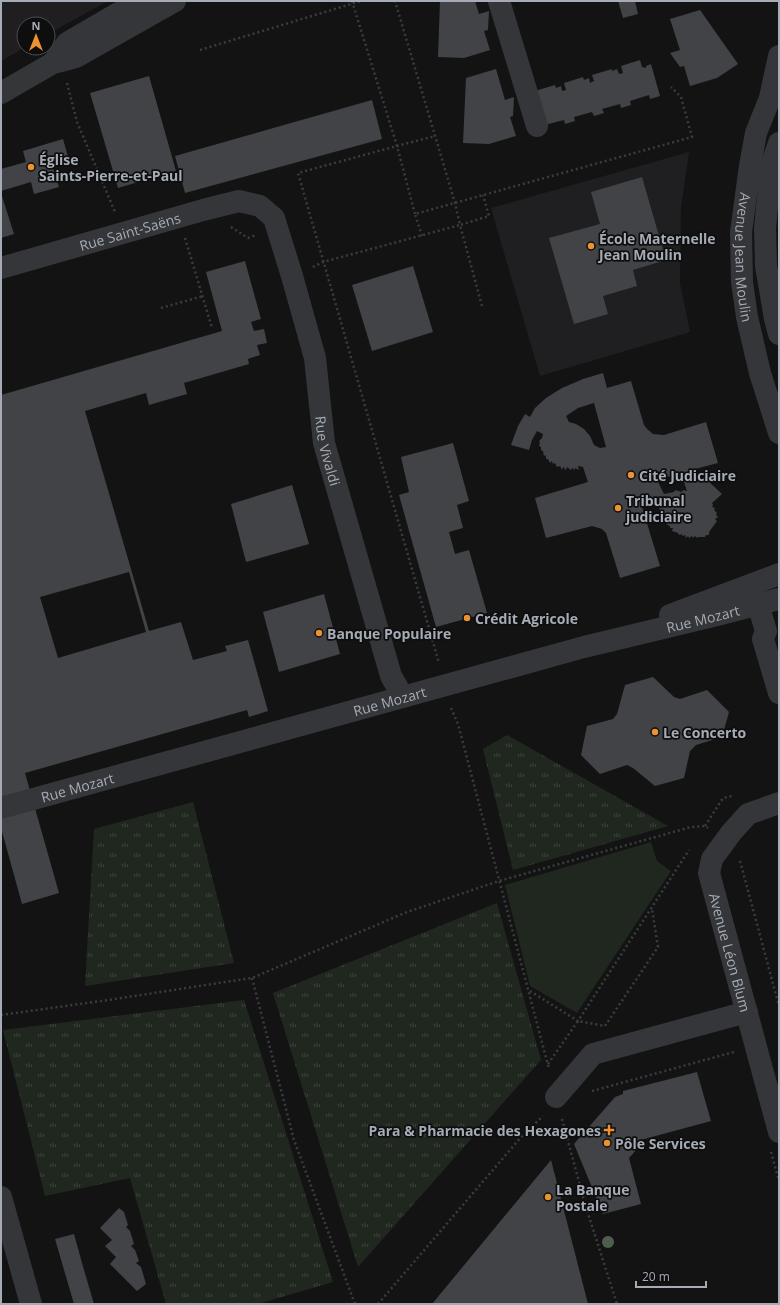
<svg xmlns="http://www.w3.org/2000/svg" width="780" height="1305" font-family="'Open Sans',sans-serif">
  <defs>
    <pattern id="grass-tufts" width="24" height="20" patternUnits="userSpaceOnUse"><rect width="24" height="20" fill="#1f271f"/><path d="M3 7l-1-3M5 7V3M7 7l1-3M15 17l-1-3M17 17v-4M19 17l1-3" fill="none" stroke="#3d443d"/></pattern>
  </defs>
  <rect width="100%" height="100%" fill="#131314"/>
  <g fill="#1f1f21">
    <polygon points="1,1 108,1 48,34 48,24 24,24 24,48 1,61"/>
    <polygon points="689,152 681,208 680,283 690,332 540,376 491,208"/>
  </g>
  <g fill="url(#grass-tufts)">
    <polygon points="507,735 668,826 513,870 483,749"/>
    <polygon points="193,802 234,963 85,986 94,829"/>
    <polygon points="497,903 541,1060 358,1267 273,993"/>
    <polygon points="244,1000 333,1282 258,1304 166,1304 130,1178 45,1196 3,1030"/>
  </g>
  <polygon fill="#1f271f" points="651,842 657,861 671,871 577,1013 530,986 505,885"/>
  <g fill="#424347" fill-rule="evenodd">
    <polygon points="440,1 475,1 479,14 489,11 488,30 484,31 490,50 464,58 438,57"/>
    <polygon points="618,1 635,1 638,14 623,18"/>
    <polygon points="700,10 738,64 717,78 690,86 684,66 680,67 670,53 680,50 670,19"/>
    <polygon points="640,60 642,67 646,68 646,66 651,64 660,96 650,99 649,95 630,101 631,105 621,108 620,104 602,109 604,113 594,116 592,112 574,117 575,121 565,124 564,120 545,125 535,91 555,85 556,88 561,86 562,91 566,90 564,83 583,77 584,80 589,78 590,83 594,81 592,75 612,69 612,71 617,69 619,74 623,73 621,66"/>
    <polygon points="496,69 505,100 514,97 513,116 510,117 516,136 489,144 463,143 466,78"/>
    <polygon points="149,76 176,171 118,188 90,93"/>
    <polygon points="372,100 382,139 185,193 175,156"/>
    <polygon points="63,139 69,160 52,165 59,187 34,194 31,182 1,191 1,169 26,162 23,151"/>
    <polygon points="642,177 666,260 633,270 637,286 603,296 608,314 574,324 549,238 600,224 591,192"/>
    <polygon points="1,193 14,234 1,238"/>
    <path d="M 245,261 L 261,319 L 251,322 L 254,331 L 264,329 L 267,343 L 257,345 L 260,355 L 248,359 L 249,364 L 184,383 L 187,394 L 149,405 L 146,393 L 85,411 L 149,631 L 181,622 L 193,660 L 227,651 L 225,646 L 248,640 L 268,711 L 249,717 L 247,710 L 25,773 L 59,893 L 22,904 L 1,828 L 1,395 L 222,331 L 206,272 ZM 129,572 L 146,632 L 58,658 L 40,597 Z"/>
    <polygon points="413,266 433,332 372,351 352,285"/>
    <path d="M 603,373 L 607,388 L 631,381 L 644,425 L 647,429 L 653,434 L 664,435 L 706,422 L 718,463 L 691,470 L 693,476 L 708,481 L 722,494 L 712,503 L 713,505 L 712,507 L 715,508 L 714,510 L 717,513 L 716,515 L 718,517 L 715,519 L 717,521 L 709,532 L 709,535 L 706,535 L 705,537 L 698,537 L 697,538 L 695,536 L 693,538 L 692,536 L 689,538 L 688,536 L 686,538 L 685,535 L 682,536 L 682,534 L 679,535 L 678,533 L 672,531 L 673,528 L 670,528 L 670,526 L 667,525 L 668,523 L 665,522 L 666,520 L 662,517 L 664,517 L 661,515 L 662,513 L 659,509 L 661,507 L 657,503 L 642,507 L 660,566 L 620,578 L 606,533 L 602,529 L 592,526 L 546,538 L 535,498 L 588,482 L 583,467 L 578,466 L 579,470 L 575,468 L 575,470 L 572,468 L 571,470 L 567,467 L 566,470 L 563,467 L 562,470 L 560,466 L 557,467 L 555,463 L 553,464 L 552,461 L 550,463 L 548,459 L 546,459 L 546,455 L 544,456 L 543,451 L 541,450 L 541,447 L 539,446 L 540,443 L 539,441 L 542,438 L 543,434 L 537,431 L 532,440 L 529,450 L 511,445 L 518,426 L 525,414 L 530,417 L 535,408 L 546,398 L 562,388 L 583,379 ZM 594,403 L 606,447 L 600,448 L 594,445 L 590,436 L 584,429 L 576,424 L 569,422 L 566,416 L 578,408 ZM 681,473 L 687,491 L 683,490 L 682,492 L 675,490 L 674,492 L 664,494 L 657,480 Z"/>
    <polygon points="453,443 469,501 457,505 463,528 449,532 455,554 469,550 487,613 436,627 399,495 409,492 401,457"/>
    <polygon points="292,485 309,544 246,562 231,504"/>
    <polygon points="324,594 340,654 279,672 263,612"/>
    <polygon points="653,677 674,697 680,699 707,690 729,712 722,737 696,745 690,751 684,778 655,786 633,768 627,765 600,774 581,755 587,726 613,719 617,714 625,685"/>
    <polygon points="697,1072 711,1121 637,1141 639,1147 629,1158 641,1204 603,1214 574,1144 615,1097 623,1094 623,1091"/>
    <polygon points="551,1160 588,1304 432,1304"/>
    <polygon points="119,1208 124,1212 128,1225 126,1227 130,1231 134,1244 131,1246 135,1250 139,1261 136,1263 141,1267 146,1284 137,1291 110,1264 116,1257 105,1246 112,1240 100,1228"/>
    <polygon points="74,1234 82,1263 94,1304 74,1304 55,1239"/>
  </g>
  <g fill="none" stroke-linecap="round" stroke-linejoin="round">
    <g stroke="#3a3d40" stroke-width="2.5" stroke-dasharray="2 3" stroke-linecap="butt">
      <polyline points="352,1 397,146 298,173 439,663"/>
      <polyline points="200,50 361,1"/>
      <polyline points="67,83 77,122 115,212"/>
      <polyline points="415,214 397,146 435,136"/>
      <polyline points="231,227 248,238 256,235"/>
      <polyline points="422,236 415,214 692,137 681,97 671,87"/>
      <polyline points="185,238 212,328"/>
      <polyline points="313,267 323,262 460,225 455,203 395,1"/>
      <polyline points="482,306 460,225 489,216 483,195"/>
      <polyline points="161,308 203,296"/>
      <polyline points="451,708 458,724 549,1069"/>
      <polyline points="705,826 723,798 732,796"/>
      <polyline points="740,861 779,1006"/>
      <polyline points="252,978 294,1140 355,1304"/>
      <polyline points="530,991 578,1021 689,850"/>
      <polyline points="1,1015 108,1000 252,978 407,912 499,881 691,827 705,826 708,828"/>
      <polyline points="548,1064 578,1021 605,1026 658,947 652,909"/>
      <polyline points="592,1091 734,1052"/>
      <polyline points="562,1119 585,1204 617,1304"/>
      <polyline points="771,1152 779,1181"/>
      <polyline points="378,1304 522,1136 543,1116"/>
    </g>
    <g stroke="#343639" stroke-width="22">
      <polyline points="499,1 537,126"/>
      <path id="s1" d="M 779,56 L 770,98 L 756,133 L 750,166 L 741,232 L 742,282 L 747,317 L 760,373 L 779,433"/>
      <polyline points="53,63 67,43 139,1"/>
      <polyline points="1,93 53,63 76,57 175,1"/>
      <polyline points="779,143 771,166 765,228 766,266 775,319 779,334"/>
      <path id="s2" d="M 1,268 L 203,210 L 239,201 L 260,206 L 274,218 L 292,276 L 315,358 L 324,443 L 391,676 L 403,697"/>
      <polyline points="758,604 766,631 763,639 779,693"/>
      <polyline points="670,615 779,574"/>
      <path id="s3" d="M 779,803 L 748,814 L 731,833 L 712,859 L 709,873 L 779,1132"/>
      <path id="s4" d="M 1,808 L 584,647 L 717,615 L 779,599"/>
      <polyline points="556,1097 593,1054 747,1012"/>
      <polyline points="1,1197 31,1304"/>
    </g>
  </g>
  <circle fill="#4e604d" cx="608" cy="1242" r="6"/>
  <g fill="#ed9232" stroke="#0e0e0f" stroke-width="1.5">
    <circle cx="31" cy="167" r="4"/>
    <circle cx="591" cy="246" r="4"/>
    <circle cx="631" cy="475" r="4"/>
    <circle cx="618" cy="508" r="4"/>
    <circle cx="467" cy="618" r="4"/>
    <circle cx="319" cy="633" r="4"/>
    <circle cx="655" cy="732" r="4"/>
    <path d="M607 1124h4v4h4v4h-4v4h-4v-4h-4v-4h4z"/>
    <circle cx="607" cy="1143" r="4"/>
    <circle cx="548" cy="1197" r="4"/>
  </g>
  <g text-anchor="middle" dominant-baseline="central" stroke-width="3.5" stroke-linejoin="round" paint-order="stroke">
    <g font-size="14" font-weight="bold" fill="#a5acb5" stroke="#0e0e0f" text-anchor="start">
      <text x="39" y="159">Église<tspan x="39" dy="16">Saints-Pierre-et-Paul</tspan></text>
      <text x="599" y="238">École Maternelle<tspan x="599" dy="16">Jean Moulin</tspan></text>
      <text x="639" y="475">Cité Judiciaire</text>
      <text x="626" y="500">Tribunal<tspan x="626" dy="16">judiciaire</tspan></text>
      <text x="475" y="618">Crédit Agricole</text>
      <text x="327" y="633">Banque Populaire</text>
      <text x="663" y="732">Le Concerto</text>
      <text x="601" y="1130" text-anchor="end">Para &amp; Pharmacie des Hexagones</text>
      <text x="615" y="1143">Pôle Services</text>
      <text x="556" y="1189">La Banque<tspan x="556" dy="16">Postale</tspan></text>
    </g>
    <g font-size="14" fill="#a5acb5" stroke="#0e0e0f">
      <text stroke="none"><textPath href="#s2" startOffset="134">Rue Saint-Saëns</textPath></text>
      <text stroke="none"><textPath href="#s1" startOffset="206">Avenue Jean Moulin</textPath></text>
      <text stroke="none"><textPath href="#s2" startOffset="527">Rue Vivaldi</textPath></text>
      <text stroke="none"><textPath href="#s4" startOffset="727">Rue Mozart</textPath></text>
      <text stroke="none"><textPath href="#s4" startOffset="403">Rue Mozart</textPath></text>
      <text stroke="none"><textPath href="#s4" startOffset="79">Rue Mozart</textPath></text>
      <text stroke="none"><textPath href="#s3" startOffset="187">Avenue Léon Blum</textPath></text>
    </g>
  </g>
  <rect width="780" height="1305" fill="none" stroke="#a5acb5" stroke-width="4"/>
  <g transform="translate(36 36)"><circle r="19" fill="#0e0e0f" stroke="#4a4d51"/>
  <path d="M0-3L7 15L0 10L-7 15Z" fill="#ed9232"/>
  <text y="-6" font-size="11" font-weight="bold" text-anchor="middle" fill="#a5acb5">N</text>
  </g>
  <path d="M636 1281v6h70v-6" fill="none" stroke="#a5acb5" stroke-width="2"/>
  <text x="642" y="1281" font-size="12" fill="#a5acb5" stroke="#0e0e0f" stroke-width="3" paint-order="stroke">20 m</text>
</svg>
